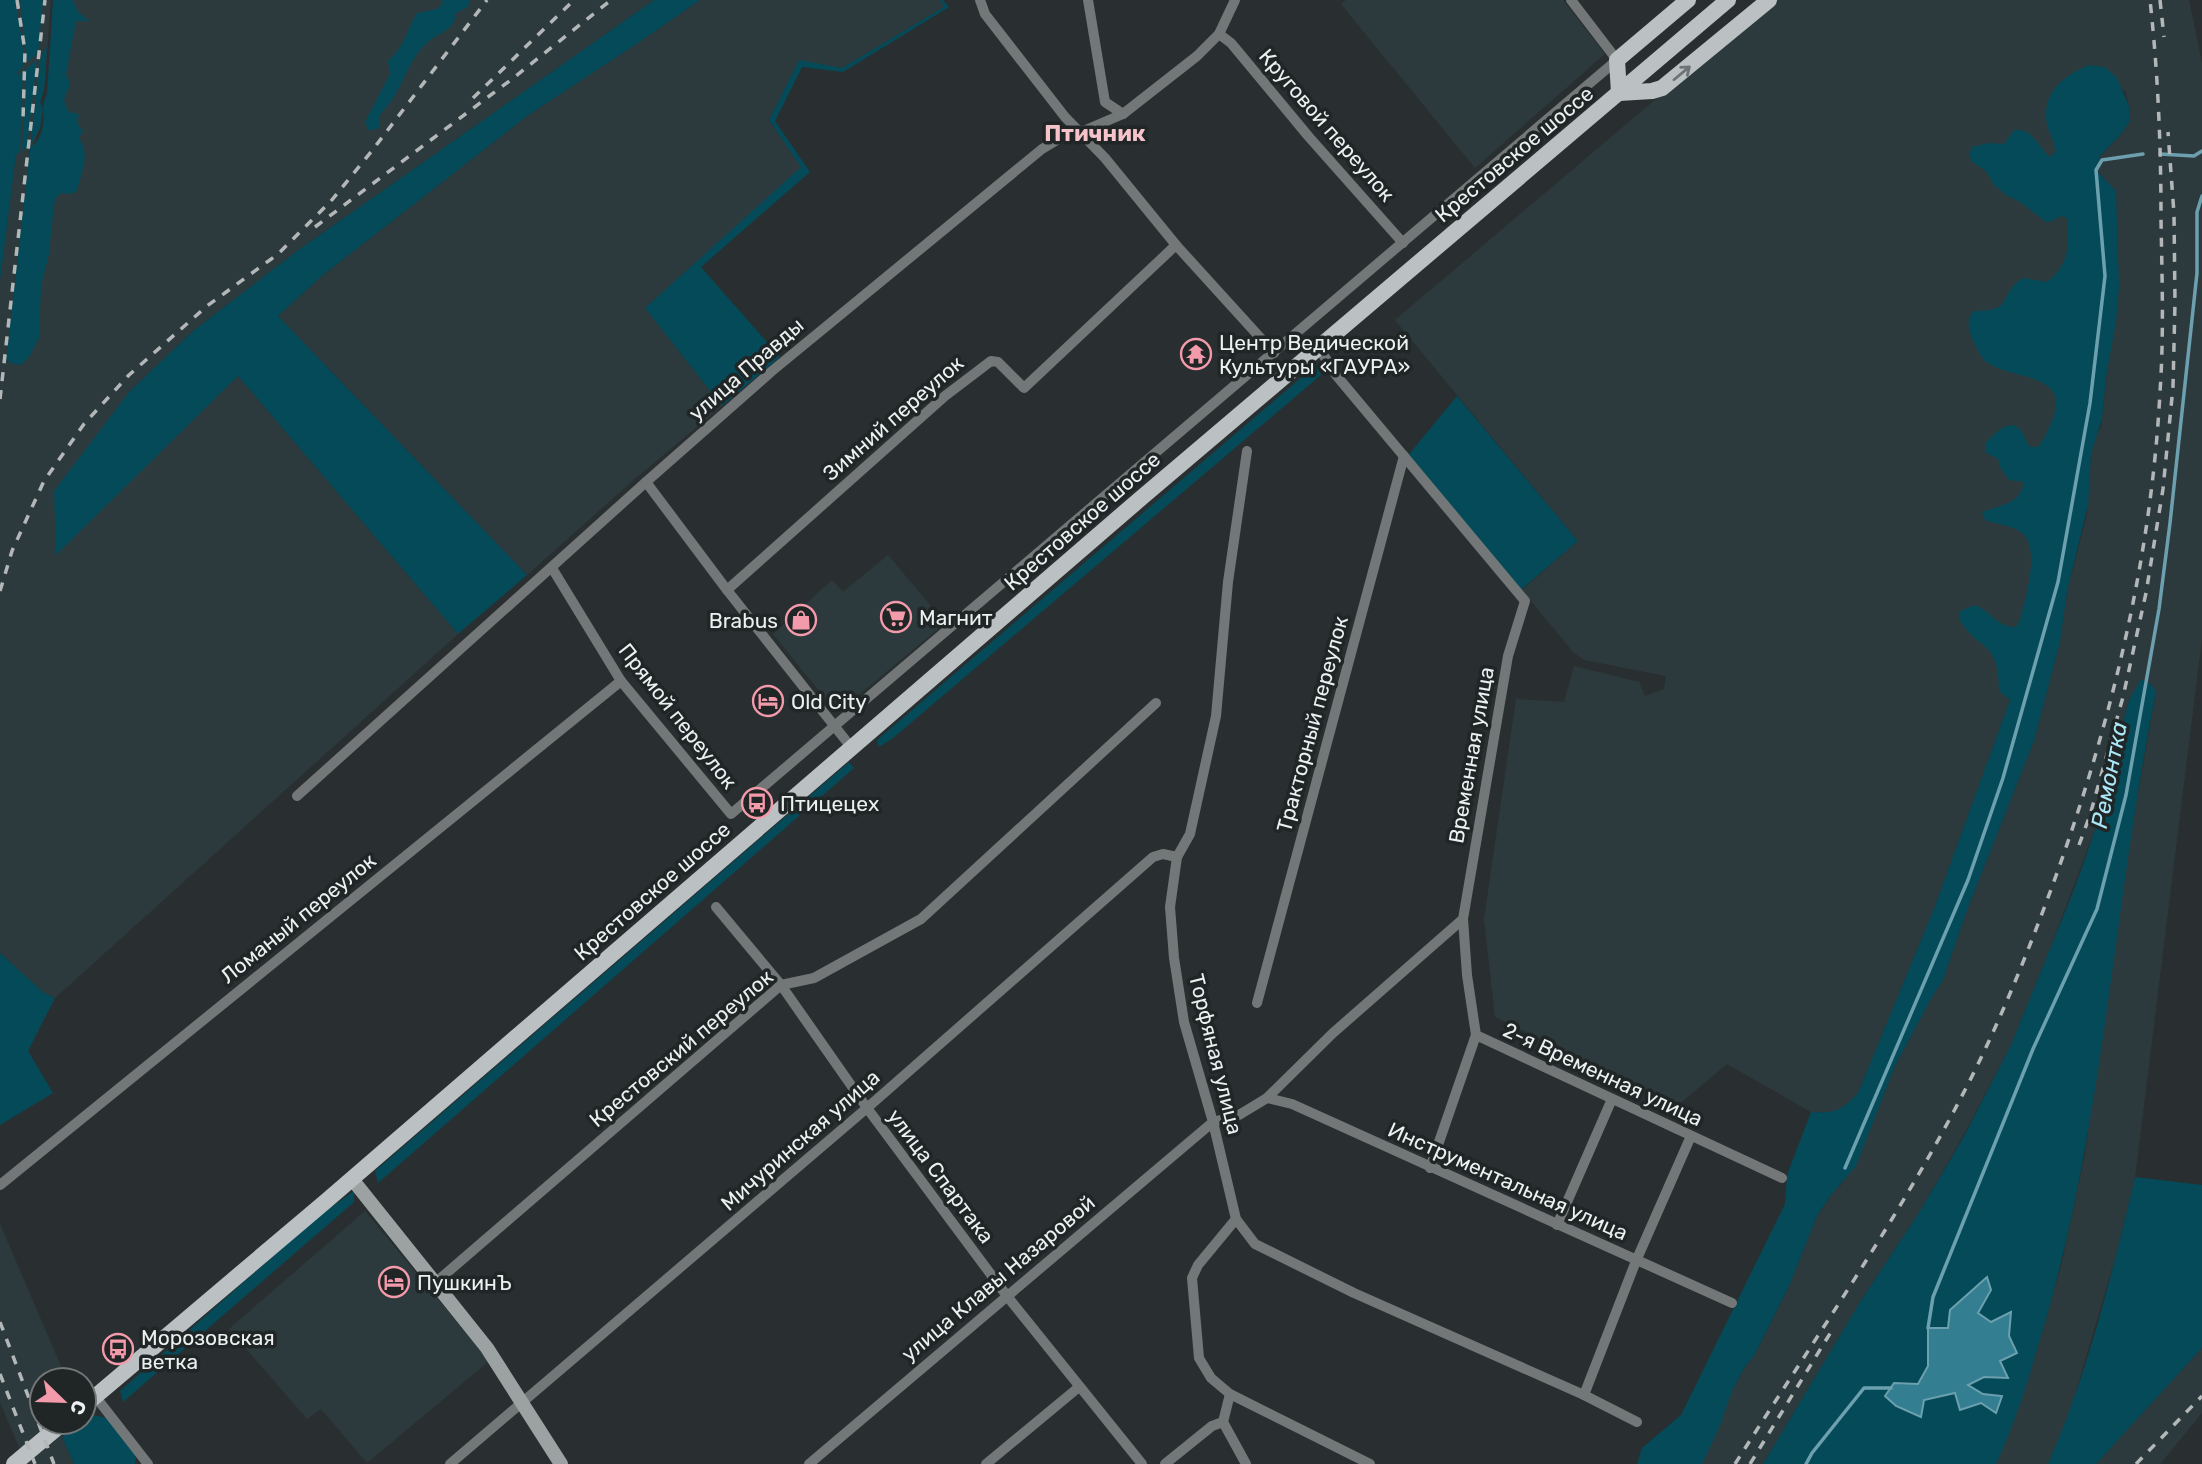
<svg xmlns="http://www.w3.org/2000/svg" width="2202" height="1464" font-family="Rubik,sans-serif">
  <rect width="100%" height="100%" fill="#292f30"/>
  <g fill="#2d3a3d">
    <polygon points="8,0 51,0 45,81 40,102 43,109 40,128 33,146 30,148 6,360 13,364 21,365 24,362 64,0 654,0 297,251 193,331 129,392 56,554 238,376 458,634 55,998 43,992 0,953 0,281 16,154 17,76 16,52"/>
    <polygon points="700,0 940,0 945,7 842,68 799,61 769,120 802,167 645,308 722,406 637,477 527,575 278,316 323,275 530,114 641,41"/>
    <polygon points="1346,0 1563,0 1605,54 1475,168 1341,4"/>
    <polygon points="1773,0 2189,0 2202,63 2202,639 2135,1177 2115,1259 2068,1418 2048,1464 1996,1464 2035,1357 2061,1266 2085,1154 2123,878 2156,692 2129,700 2097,824 2048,954 2011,1045 1962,1138 1920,1211 1860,1302 1763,1464 1702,1464 1732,1391 1744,1368 1754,1356 1790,1284 1817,1216 1837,1187 1841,1185 1864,1144 1895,1066 1932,997 1943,980 1968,908 2034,741 2060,642 2067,592 2087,514 2091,454 2094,438 2101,427 2108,362 2116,322 2118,246 2116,191 2096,170 2100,156 2121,134 2130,121 2129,105 2125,91 2089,66 2100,265 2010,700 1935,906 1858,1093 1843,1109 1832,1113 1811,1112 1727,1064 1678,1105 1495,1017 1484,919 1516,699 1564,702 1574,666 1639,682 1645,696 1664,689 1666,676 1584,660 1574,653 1522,590 1578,541 1395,320"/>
    <polygon points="888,555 945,623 837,713 773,634 832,580 843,592"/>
    <polygon points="365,1211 489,1361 367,1463 321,1409 307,1419 229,1329"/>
    <polygon points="0,1224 63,1371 63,1380 42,1380 42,1422 62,1422 62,1438 74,1464 26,1464 0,1402"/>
    <polygon points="2202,1348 2202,1413 2160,1464 2096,1464"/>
  </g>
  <g fill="#054a59" fill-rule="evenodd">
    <polygon points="0,0 15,0 24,50 23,67 17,73 18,75 23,71 20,152 16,155 0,281"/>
    <polygon points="20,0 43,0 38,53 27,63"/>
    <path d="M 53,0 L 73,0 L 78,12 L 90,21 L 76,21 L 66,74 C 73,87 67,89 64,101 L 69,112 L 79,114 L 77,123 L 83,131 L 79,138 C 91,156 81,172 77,191 L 70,194 L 61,193 L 56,198 L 54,204 L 49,254 L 41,286 L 39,338 L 29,357 L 21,365 L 13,364 L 6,360 L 30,148 C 52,131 38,108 47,94 Z"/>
    <path d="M 441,0 L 470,0 L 468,7 L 456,13 C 455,31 439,32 427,43 C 411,57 406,77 395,95 C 391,103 384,109 379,117 L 380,126 L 378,129 L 368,130 L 365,122 L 390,74 L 388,61 C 406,45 405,32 417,13 L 437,9 L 443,3 Z"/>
    <polygon points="654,0 700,0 641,41 530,114 323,275 278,316 527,575 458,634 238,376 56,555 54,491 129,392 193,331 297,251"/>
    <polygon points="940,0 943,0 949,7 843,72 802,67 775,121 810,172 701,267 780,357 722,406 645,308 801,167 769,120 799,60 842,68 944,7"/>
    <polygon points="47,47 44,91 40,102 43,109 40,128 30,146 41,55"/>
    <polygon points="37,60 27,147 22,151 26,69"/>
    <path d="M 2089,65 L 2105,67 L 2117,78 L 2129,106 L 2130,121 L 2121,134 L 2100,156 L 2096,170 L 2116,191 L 2119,287 L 2116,322 L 2106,377 L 2102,419 L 2091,454 L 2088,505 L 2067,592 L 2060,642 L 2034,741 L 1968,908 L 1943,980 L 1932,997 L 1895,1066 L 1856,1166 L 1831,1195 L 1817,1216 L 1790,1284 L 1754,1356 L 1744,1368 L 1732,1391 L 1719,1428 L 1702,1464 L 1637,1464 L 1642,1448 L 1681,1415 L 1785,1204 L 1787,1175 L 1811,1112 C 1836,1113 1841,1111 1858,1093 L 1935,906 L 2010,700 L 1999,691 C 1999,638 1979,653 1959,619 L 1960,611 L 1975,605 C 1991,611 1996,627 2016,627 L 2020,620 C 2025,600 2041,548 2022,533 C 2013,526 1997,524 1985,520 L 1982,512 C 2000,505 2020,505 2024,482 L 2009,480 L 2000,467 L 1998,459 L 1985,452 L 1985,444 C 1993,435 2011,415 2022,432 C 2025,437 2026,442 2030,447 L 2038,447 C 2045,438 2049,428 2053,418 C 2070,371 2010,381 1985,361 C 1980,356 1977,348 1974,342 C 1968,330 1966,322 1973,311 C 2016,312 1997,294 2023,278 L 2047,282 C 2070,263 2069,246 2067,218 L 2060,216 L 2053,221 L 2046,222 L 2020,202 L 2006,195 L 1994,185 L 1986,171 L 1972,162 L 1969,154 L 1972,147 L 1988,143 L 2004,144 L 2014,130 C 2032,127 2038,147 2050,157 L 2055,152 C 2055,141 2049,134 2047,125 C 2041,93 2063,76 2089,65 Z"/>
    <polygon points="1317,364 1321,375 893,738 879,747 877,740"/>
    <polygon points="1457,396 1578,541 1516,594 1405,459"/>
    <path d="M 2141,679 L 2152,685 L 2156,692 C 2114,900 2105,1114 2046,1319 C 2032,1367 2018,1418 1996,1464 L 1763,1464 L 1860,1302 L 1920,1211 L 1963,1138 L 2011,1045 L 2075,887 L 2097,824 L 2129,700 ZM 1987,1278 L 1991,1290 L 1978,1313 L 1991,1323 L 2011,1312 L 2009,1336 L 2015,1345 L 2000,1361 L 2007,1378 L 1984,1377 L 1967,1385 L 1983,1394 L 1995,1413 L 1981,1403 L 1955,1393 L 1924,1400 L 1921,1416 L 1894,1383 L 1918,1384 L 1928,1366 L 1928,1329 L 1948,1328 L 1963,1298 Z"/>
    <polygon points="849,762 854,768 378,1183 375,1171"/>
    <polygon points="0,953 43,992 55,998 28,1051 53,1093 0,1125"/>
    <path d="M 2135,1177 L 2202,1185 L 2202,1348 L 2096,1464 L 2048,1464 C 2088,1373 2112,1274 2135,1177 Z"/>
    <polygon points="354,1191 354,1202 123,1402 120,1391 319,1216"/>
    <polygon points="87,1414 108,1418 136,1454 135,1464 74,1464 62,1437 78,1422 84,1422 84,1417"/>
  </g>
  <polygon fill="#347e91" stroke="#6ca0ae" stroke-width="2" points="1987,1277 1991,1290 1978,1313 1991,1322 2011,1312 2009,1336 2017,1353 2000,1361 2008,1378 1984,1377 1968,1385 1983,1394 2002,1396 1996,1413 1981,1403 1960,1410 1955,1393 1924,1400 1921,1417 1896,1406 1885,1396 1894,1383 1918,1384 1928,1366 1928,1328 1948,1328 1950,1310"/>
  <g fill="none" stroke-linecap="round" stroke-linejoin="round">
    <g stroke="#6ca0ae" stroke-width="3.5">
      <polyline points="2160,154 2194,156 2202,151"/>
      <polyline points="1845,1168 1968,880 2003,778 2058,582 2090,403 2105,276 2096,170 2102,160 2143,154"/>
      <polyline points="1928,1328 1933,1297 2033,1049 2097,909 2126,795 2159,609 2170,523 2197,273 2197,212 2202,196"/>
      <polyline points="1806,1464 1812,1453 1864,1388 1891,1388"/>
    </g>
    <g stroke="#747778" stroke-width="10">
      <polyline points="980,0 985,14 1065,117 1105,158 1176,245 1274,353"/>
      <polyline points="1088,0 1105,102 1123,114"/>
      <polyline points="1219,34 1231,43 1309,137 1403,243"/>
      <polyline points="1247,451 1228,582 1216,716 1190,834 1177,857 1170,907 1174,958 1184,1022 1213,1122 1236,1219 1255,1244 1354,1293 1584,1395 1637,1422"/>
      <polyline points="646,482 727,590 851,747"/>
      <polyline points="552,568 621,681 731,814 1617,60 1571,0"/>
      <polyline points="727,590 945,396 991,361 998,362 1024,388 1176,245"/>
      <polyline points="297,796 646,482 772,371 1042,149 1062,137 1081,132 1123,114 1197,56 1219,34 1235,0"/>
      <polyline points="716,907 781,985 867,1108 1007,1296 1142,1464"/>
      <polyline points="1463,919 1467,975 1476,1035 1782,1178"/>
      <polyline points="1257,1003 1404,456"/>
      <polyline points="1267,1098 1292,1104 1732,1303"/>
      <polyline points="1430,1168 1476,1035"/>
      <polyline points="0,1185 621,681"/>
      <polyline points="1236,1219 1198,1265 1192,1278 1199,1358 1211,1378 1230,1394 1370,1464"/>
      <polyline points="1557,1225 1612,1099"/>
      <polyline points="435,1283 781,985 814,978 921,919 1156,703"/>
      <polyline points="1230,1394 1223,1422 1246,1464"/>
      <polyline points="1584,1395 1636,1261 1691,1136"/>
      <polyline points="95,1396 148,1464"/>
      <polyline points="450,1464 867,1108 1153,857 1163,854 1177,857"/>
      <polyline points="809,1464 1213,1122 1239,1115 1267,1098 1333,1033 1463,919 1508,656 1525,601 1336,375 1319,348"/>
      <polyline points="986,1464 1079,1387"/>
      <polyline points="1165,1464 1212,1426 1223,1422"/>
    </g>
    <polyline stroke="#9ca1a2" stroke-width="14" points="352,1179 487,1348 561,1464"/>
    <g stroke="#bbc1c2" stroke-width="16">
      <polyline points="1619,93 1652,91 1662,88 1769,0"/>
      <polyline points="1619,93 1617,60 1688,0"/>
      <polyline points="84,1406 325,1202 1140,499 1728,0"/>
      <polyline points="14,1464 64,1422"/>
    </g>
    <g stroke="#b3b7b8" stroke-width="3.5" stroke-dasharray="9 9" stroke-linecap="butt">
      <polyline points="17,0 25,51 23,119"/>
      <polyline points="2160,0 2164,37"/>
      <polyline points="473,98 574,0"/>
      <polyline points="315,227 512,79 611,0"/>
      <polyline points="0,399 45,0"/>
      <polyline points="0,591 12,551 44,481 84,424 129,375 207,306 278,254 331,201 371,152 487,0"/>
      <polyline points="2079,845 2090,815 2123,697 2146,593 2163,489 2173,387 2175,302 2174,214 2168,132"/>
      <polyline points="0,1322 54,1464"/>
      <polyline points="0,1374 35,1464"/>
      <path d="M 1735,1464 C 1813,1341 1898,1220 1965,1090 C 1996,1030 2022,967 2046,903 C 2107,740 2151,566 2160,392 C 2164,335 2162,277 2161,219 C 2161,146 2158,73 2150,0"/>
      <polyline points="1750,1464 1834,1327"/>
      <polyline points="2136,1464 2202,1396"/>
    </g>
  </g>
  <defs><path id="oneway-shaft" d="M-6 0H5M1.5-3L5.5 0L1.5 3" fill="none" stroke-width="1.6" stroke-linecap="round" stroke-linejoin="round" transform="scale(1.75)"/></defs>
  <use stroke="#6e7374" href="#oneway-shaft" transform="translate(1682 73) rotate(-40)"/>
  <defs>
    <g id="temple-ring" transform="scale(1.575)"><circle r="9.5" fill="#202526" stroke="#f39aab" stroke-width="1.5"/><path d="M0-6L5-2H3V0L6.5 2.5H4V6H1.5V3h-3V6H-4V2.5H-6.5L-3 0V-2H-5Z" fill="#f39aab"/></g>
    <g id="supermarket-ring" transform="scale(1.575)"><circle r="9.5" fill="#202526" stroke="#f39aab" stroke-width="1.5"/><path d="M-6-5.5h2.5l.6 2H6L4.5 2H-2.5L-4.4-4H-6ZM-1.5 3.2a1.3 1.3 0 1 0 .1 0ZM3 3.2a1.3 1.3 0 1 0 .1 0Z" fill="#f39aab"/></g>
    <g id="shop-ring" transform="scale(1.575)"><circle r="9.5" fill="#202526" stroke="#f39aab" stroke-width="1.5"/><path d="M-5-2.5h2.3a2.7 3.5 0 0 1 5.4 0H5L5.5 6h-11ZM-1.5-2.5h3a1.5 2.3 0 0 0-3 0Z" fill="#f39aab"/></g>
    <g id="hotel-ring" transform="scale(1.575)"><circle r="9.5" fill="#202526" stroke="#f39aab" stroke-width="1.5"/><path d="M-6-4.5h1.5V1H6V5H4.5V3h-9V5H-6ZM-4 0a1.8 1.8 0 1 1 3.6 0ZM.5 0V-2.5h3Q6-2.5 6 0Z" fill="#f39aab"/></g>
    <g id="bus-ring" transform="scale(1.575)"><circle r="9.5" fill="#202526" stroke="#f39aab" stroke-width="1.5"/><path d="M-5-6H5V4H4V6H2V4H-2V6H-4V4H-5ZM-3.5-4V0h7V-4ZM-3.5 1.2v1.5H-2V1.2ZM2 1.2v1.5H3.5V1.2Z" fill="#f39aab"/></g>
  </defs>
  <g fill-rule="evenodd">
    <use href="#temple-ring" x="1196" y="354"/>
    <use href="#supermarket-ring" x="896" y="617"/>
    <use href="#shop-ring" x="801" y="620"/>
    <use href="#hotel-ring" x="768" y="701"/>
    <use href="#bus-ring" x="757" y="803"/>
    <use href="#hotel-ring" x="394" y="1282"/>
    <use href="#bus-ring" x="118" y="1349"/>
  </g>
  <g text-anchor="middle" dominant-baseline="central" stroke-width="7" stroke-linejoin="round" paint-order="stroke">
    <g font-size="21" fill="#edf0f1" stroke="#202526">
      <text transform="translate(1327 125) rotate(49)">Круговой переулок</text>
      <text transform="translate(1514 154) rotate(-40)">Крестовское шоссе</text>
      <text transform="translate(746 369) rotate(-41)">улица Правды</text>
      <text transform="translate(893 418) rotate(-41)">Зимний переулок</text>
      <text transform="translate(1082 521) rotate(-41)">Крестовское шоссе</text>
      <text transform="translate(678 716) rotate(52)">Прямой переулок</text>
      <text transform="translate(1312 724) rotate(-75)">Тракторный переулок</text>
      <text transform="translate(1471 755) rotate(-80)">Временная улица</text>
      <text transform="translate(652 891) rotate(-41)">Крестовское шоссе</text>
      <text transform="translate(298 918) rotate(-39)">Ломаный переулок</text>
      <text transform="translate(681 1048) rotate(-40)">Крестовский переулок</text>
      <text transform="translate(1216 1054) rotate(76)">Торфяная улица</text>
      <text transform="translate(1603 1074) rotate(25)">2-я Временная улица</text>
      <text transform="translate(800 1140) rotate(-41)">Мичуринская улица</text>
      <text transform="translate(941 1176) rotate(53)">улица Спартака</text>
      <text transform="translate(1508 1181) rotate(24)">Инструментальная улица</text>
      <text transform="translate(998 1278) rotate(-40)">улица Клавы Назаровой</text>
    </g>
    <g font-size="21" fill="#edf0f1" stroke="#202526" text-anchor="start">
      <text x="1219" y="342">Центр Ведической<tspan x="1219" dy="24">Культуры «ГАУРА»</tspan></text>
      <text x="919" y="617">Магнит</text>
      <text x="778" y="620" text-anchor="end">Brabus</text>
      <text x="791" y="701">Old City</text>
      <text x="780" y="803">Птицецех</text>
      <text x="417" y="1282">ПушкинЪ</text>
      <text x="141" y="1337">Морозовская<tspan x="141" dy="24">ветка</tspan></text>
    </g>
    <g font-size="23" font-weight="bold" fill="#f6c3cb" stroke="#202526">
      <text x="1095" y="133">Птичник</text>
    </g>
    <g font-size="23" font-style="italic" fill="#ace7f8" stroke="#202526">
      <text transform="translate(2109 775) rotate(-79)">Ремонтка</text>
    </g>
  </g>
  <g transform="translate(63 1401) rotate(113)"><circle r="33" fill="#202526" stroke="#727677" stroke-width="2"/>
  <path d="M0-5L12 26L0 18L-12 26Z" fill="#f39aab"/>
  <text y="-10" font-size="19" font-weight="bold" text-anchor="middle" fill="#edf0f1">С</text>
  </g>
</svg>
